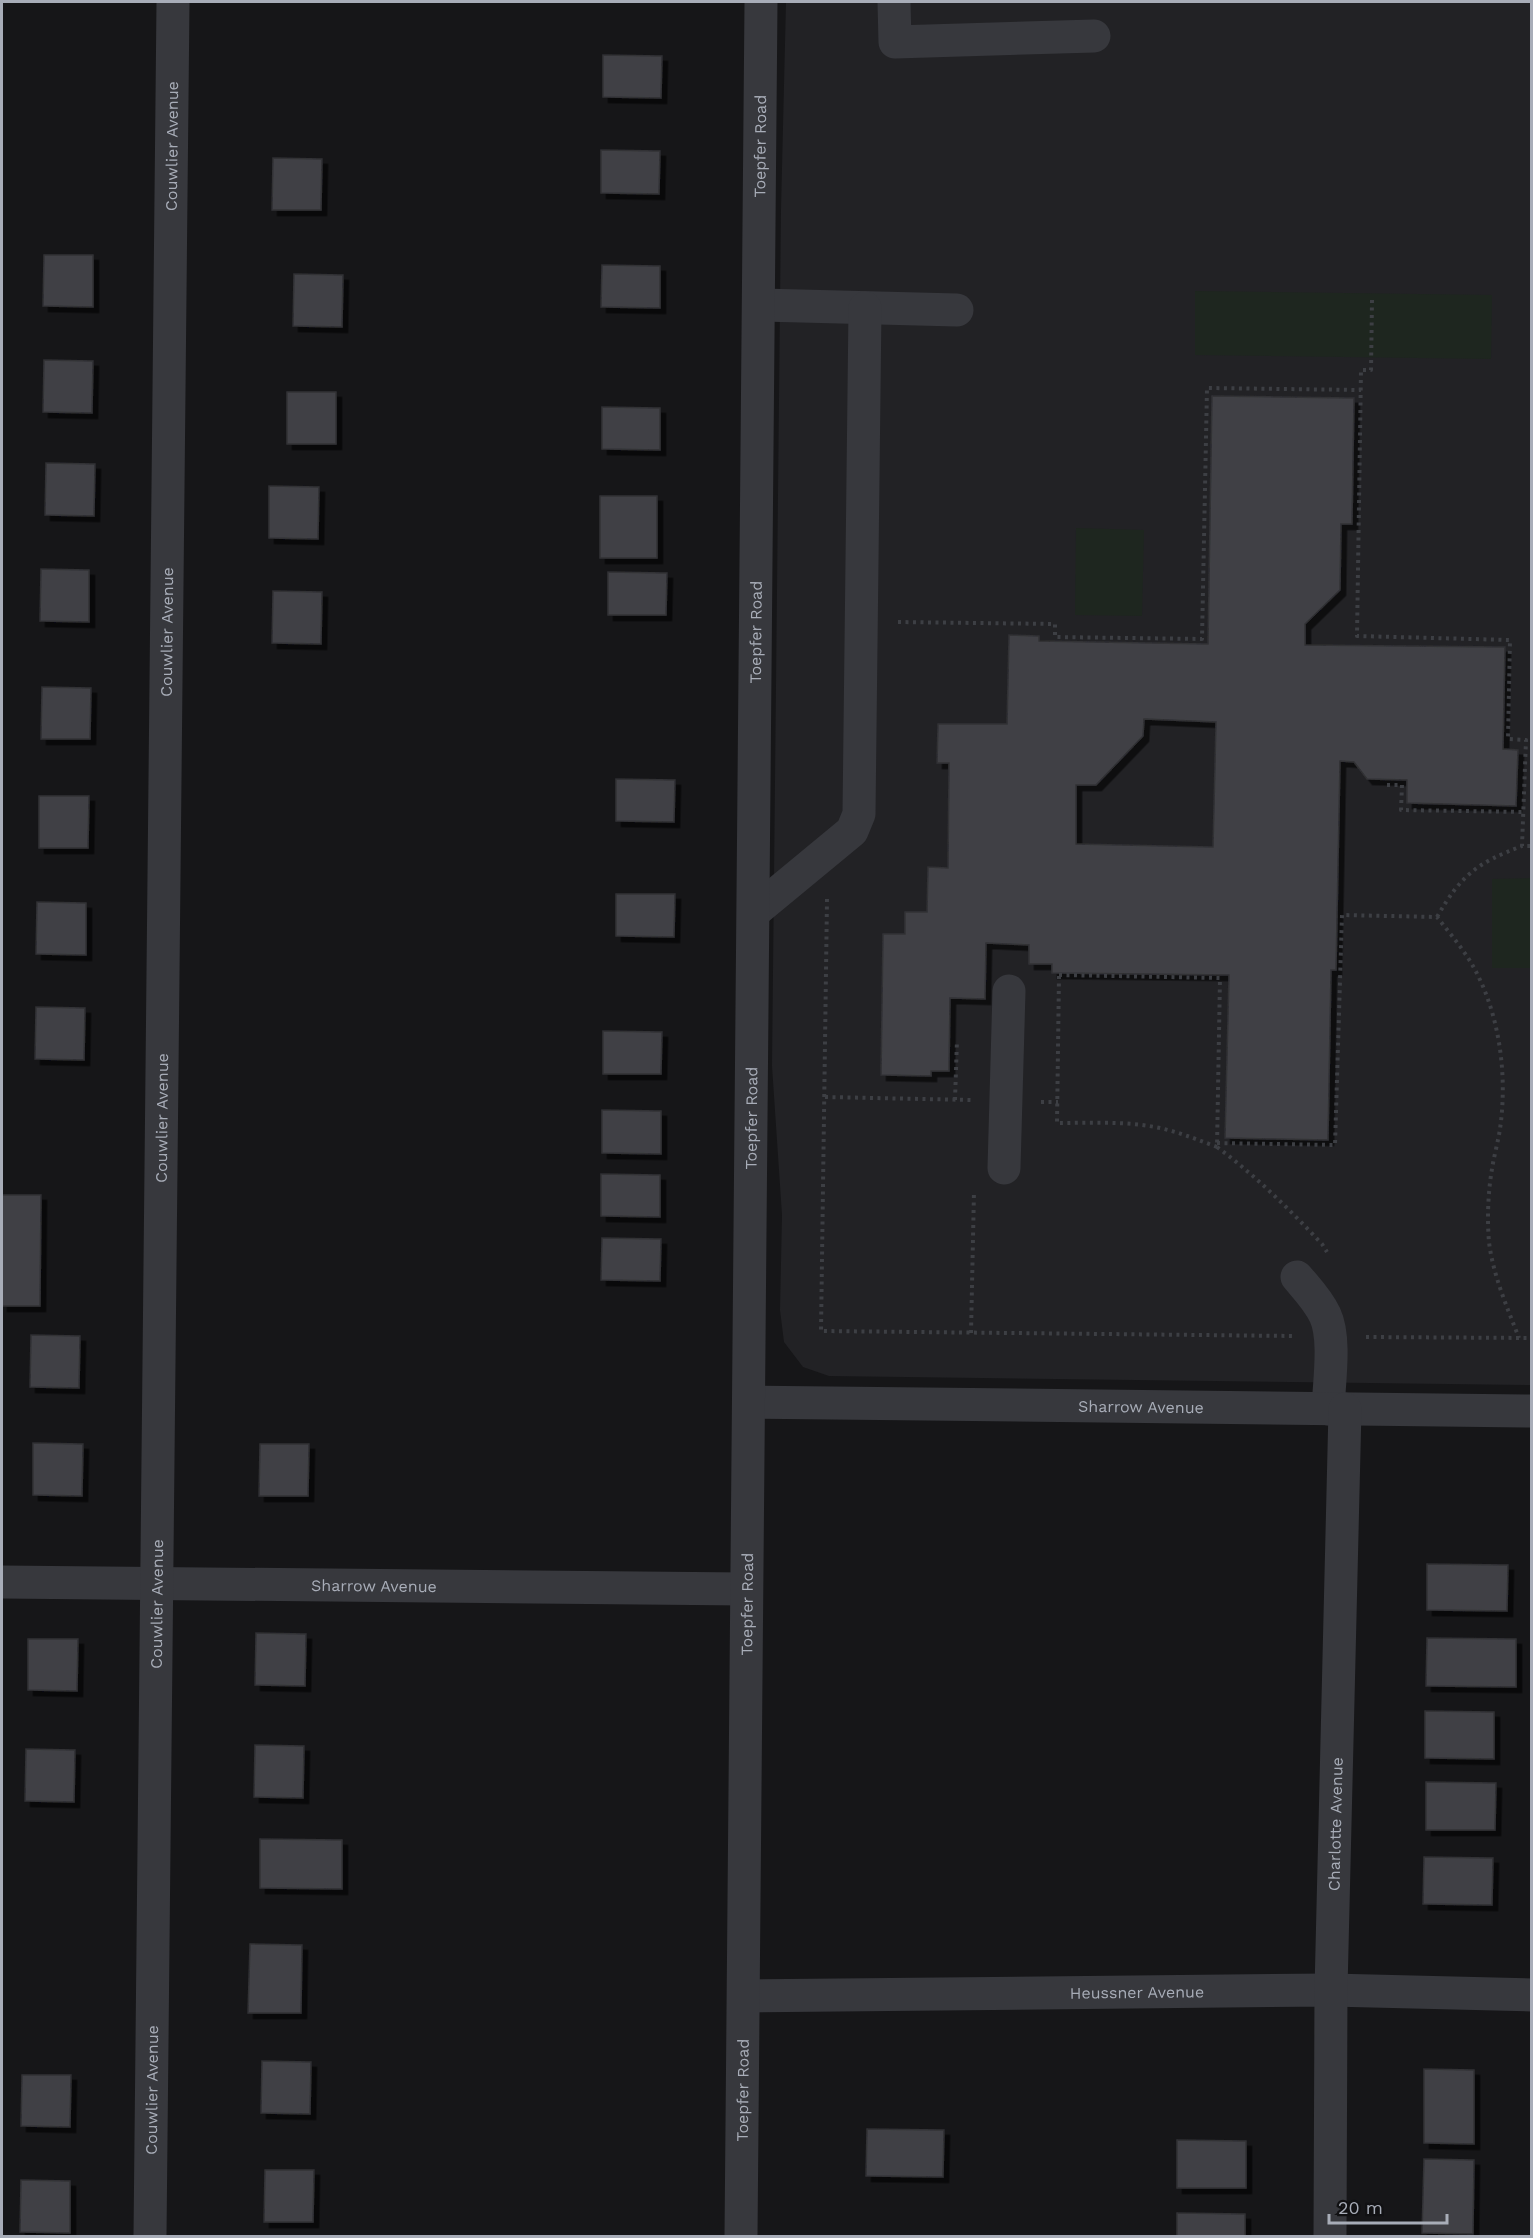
<svg xmlns="http://www.w3.org/2000/svg" width="1533" height="2238" font-family="'Work Sans',sans-serif">
  <defs>
    <filter id="shadow"><feDropShadow dx="5.5" dy="5.5" stdDeviation="0" flood-color="#0009"/></filter>
  </defs>
  <rect width="100%" height="100%" fill="#161618"/>
  <polygon fill="#222225" points="786,2 1531,2 1531,1385 829,1376 803,1367 784,1342 780,1310 782,1215 772,1066 781,209"/>
  <g fill="#1e261f">
    <polygon points="1195,291 1492,295 1491,359 1195,355"/>
    <polygon points="1076,528 1144,530 1142,616 1075,615"/>
    <polygon points="1531,878 1531,968 1492,968 1492,879"/>
  </g>
  <g fill="#404145" stroke="#303034" stroke-width="1.5" fill-rule="evenodd" filter="url(#shadow)">
    <polygon points="603,55 662,56 661,98 603,97"/>
    <polygon points="601,150 660,151 659,194 601,193"/>
    <polygon points="273,158 322,159 321,210 272,210"/>
    <polygon points="44,255 93,255 93,307 43,306"/>
    <polygon points="602,265 660,266 660,308 601,307"/>
    <polygon points="294,274 343,275 342,327 293,326"/>
    <polygon points="44,360 93,361 92,413 43,412"/>
    <rect x="287" y="392" width="49" height="52"/>
    <path d="M 1212,396 L 1354,398 L 1352,524 L 1341,524 L 1340,590 L 1305,624 L 1305,645 L 1505,647 L 1503,749 L 1518,750 L 1516,806 L 1407,803 L 1407,780 L 1367,779 L 1354,762 L 1340,761 L 1336,970 L 1331,970 L 1328,1140 L 1225,1138 L 1229,975 L 1052,973 L 1052,964 L 1029,964 L 1029,945 L 986,943 L 985,999 L 950,998 L 949,1071 L 931,1071 L 931,1076 L 881,1075 L 883,934 L 905,934 L 905,912 L 927,912 L 928,867 L 948,868 L 949,763 L 937,763 L 938,724 L 1007,724 L 1009,635 L 1039,636 L 1039,641 L 1208,644 ZM 1144,719 L 1216,722 L 1213,847 L 1076,844 L 1076,785 L 1096,785 L 1143,736 Z"/>
    <polygon points="602,407 660,408 660,450 602,449"/>
    <polygon points="46,463 95,464 94,516 45,515"/>
    <polygon points="269,486 319,487 318,539 269,538"/>
    <rect x="600" y="496" width="57" height="62"/>
    <polygon points="41,569 89,570 89,622 40,621"/>
    <polygon points="608,572 667,573 666,615 608,615"/>
    <polygon points="273,591 322,592 321,644 272,643"/>
    <polygon points="42,687 91,688 90,739 41,739"/>
    <polygon points="616,779 675,780 674,822 616,821"/>
    <polygon points="39,796 89,796 88,848 39,848"/>
    <polygon points="616,894 675,894 674,937 616,936"/>
    <polygon points="37,902 86,903 86,955 36,954"/>
    <polygon points="36,1007 85,1008 84,1060 35,1059"/>
    <polygon points="603,1031 662,1032 661,1074 603,1074"/>
    <polygon points="602,1110 661,1111 661,1154 602,1153"/>
    <polygon points="601,1174 660,1175 660,1217 601,1216"/>
    <polygon points="2,1195 41,1195 40,1306 2,1306"/>
    <polygon points="602,1238 661,1239 660,1281 601,1280"/>
    <polygon points="31,1335 80,1336 79,1388 30,1387"/>
    <polygon points="33,1443 83,1444 82,1496 33,1495"/>
    <polygon points="260,1444 309,1444 308,1496 259,1496"/>
    <polygon points="1427,1564 1508,1565 1507,1611 1427,1610"/>
    <polygon points="256,1633 306,1634 305,1686 255,1685"/>
    <polygon points="1427,1638 1516,1639 1516,1687 1426,1686"/>
    <polygon points="28,1639 78,1639 77,1691 28,1690"/>
    <polygon points="1425,1711 1494,1712 1494,1759 1425,1758"/>
    <polygon points="255,1745 304,1746 303,1798 254,1797"/>
    <polygon points="26,1749 75,1750 74,1802 25,1801"/>
    <polygon points="1426,1782 1496,1783 1495,1830 1426,1830"/>
    <polygon points="260,1839 342,1840 342,1889 260,1888"/>
    <polygon points="1424,1857 1493,1858 1492,1905 1423,1904"/>
    <polygon points="250,1944 302,1945 301,2013 248,2013"/>
    <polygon points="262,2061 311,2062 310,2114 261,2113"/>
    <polygon points="1424,2069 1474,2070 1474,2144 1424,2143"/>
    <polygon points="22,2075 71,2075 70,2127 21,2126"/>
    <polygon points="867,2129 944,2130 943,2177 866,2176"/>
    <polygon points="1177,2140 1246,2141 1246,2188 1177,2188"/>
    <polygon points="1424,2159 1474,2160 1473,2234 1422,2233"/>
    <polygon points="265,2170 314,2170 313,2222 264,2222"/>
    <polygon points="21,2180 70,2181 70,2233 20,2232"/>
    <polygon points="1177,2213 1245,2214 1245,2236 1177,2236"/>
  </g>
  <g fill="none" stroke-linecap="round" stroke-linejoin="round">
    <g stroke="#3d3f44" stroke-width="4" stroke-dasharray="3 4.5" stroke-linecap="butt">
      <polyline points="1372,300 1371,370 1361,370 1357,636 1510,640 1508,739 1526,740 1522,846 1532,846"/>
      <polyline points="898,622 1055,624 1055,637 1202,639 1207,388 1361,390"/>
      <polyline points="1387,785 1402,785 1401,810 1523,812"/>
      <polyline points="827,899 821,1331 1294,1336"/>
      <path d="M 1437,917 C 1461,875 1477,863 1522,846"/>
      <path d="M 1059,975 L 1220,978 L 1217,1147 C 1196,1139 1176,1131 1155,1127 C 1123,1121 1089,1123 1057,1123 Z"/>
      <polyline points="825,1097 971,1100"/>
      <polyline points="955,1100 957,1040"/>
      <polyline points="1041,1102 1058,1102"/>
      <path d="M 1217,1143 L 1335,1145 L 1342,915 L 1437,917 C 1448,931 1460,945 1470,961 C 1499,1009 1508,1073 1500,1129 C 1498,1142 1494,1156 1492,1169 C 1488,1192 1487,1219 1489,1242 C 1493,1275 1507,1307 1519,1338"/>
      <path d="M 1217,1147 C 1256,1176 1289,1209 1322,1244 L 1327,1252"/>
      <polyline points="971,1333 974,1191"/>
      <polyline points="1366,1337 1532,1338"/>
    </g>
    <g stroke="#37383d" stroke-width="33">
      <polyline points="894,2 895,42 1094,36"/>
      <polyline points="759,305 957,310"/>
      <polyline points="754,912 852,831 859,814 865,308"/>
      <polyline points="1004,1168 1009,991"/>
      <path d="M 1297,1277 C 1307,1289 1318,1300 1325,1315 C 1336,1338 1329,1383 1328,1409"/>
      <path id="s1" d="M 749,1402 L 1532,1411"/>
      <path id="s2" d="M 2,1582 L 746,1589"/>
      <path id="s3" d="M 744,1996 L 1331,1990 L 1532,1995"/>
      <path id="s4" d="M 150,2236 L 173,2"/>
      <path id="s5" d="M 741,2236 L 761,2"/>
      <path id="s6" d="M 1330,2236 L 1331,1990 L 1345,1409"/>
    </g>
  </g>
  <g text-anchor="middle" dominant-baseline="central" stroke-width="4.5" stroke-linejoin="round" paint-order="stroke">
    <g font-size="16" fill="#a8adb8" stroke="#111113">
      <text stroke="none"><textPath href="#s4" startOffset="2090">Couwlier Avenue</textPath></text>
      <text stroke="none"><textPath href="#s5" startOffset="2090">Toepfer Road</textPath></text>
      <text stroke="none"><textPath href="#s4" startOffset="1604">Couwlier Avenue</textPath></text>
      <text stroke="none"><textPath href="#s5" startOffset="1604">Toepfer Road</textPath></text>
      <text stroke="none"><textPath href="#s4" startOffset="1118">Couwlier Avenue</textPath></text>
      <text stroke="none"><textPath href="#s5" startOffset="1118">Toepfer Road</textPath></text>
      <text stroke="none"><textPath href="#s1" startOffset="392">Sharrow Avenue</textPath></text>
      <text stroke="none"><textPath href="#s2" startOffset="372">Sharrow Avenue</textPath></text>
      <text stroke="none"><textPath href="#s4" startOffset="632">Couwlier Avenue</textPath></text>
      <text stroke="none"><textPath href="#s5" startOffset="632">Toepfer Road</textPath></text>
      <text stroke="none"><textPath href="#s6" startOffset="412">Charlotte Avenue</textPath></text>
      <text stroke="none"><textPath href="#s3" startOffset="393">Heussner Avenue</textPath></text>
      <text stroke="none"><textPath href="#s4" startOffset="146">Couwlier Avenue</textPath></text>
      <text stroke="none"><textPath href="#s5" startOffset="146">Toepfer Road</textPath></text>
    </g>
  </g>
  <rect width="1533" height="2238" fill="none" stroke="#a8adb8" stroke-width="6"/>
  <path d="M1329 2214v9h118v-9" fill="none" stroke="#a8adb8" stroke-width="3"/>
  <text x="1338" y="2214" font-size="18" fill="#a8adb8" stroke="#111113" stroke-width="4.5" paint-order="stroke">20 m</text>
</svg>
